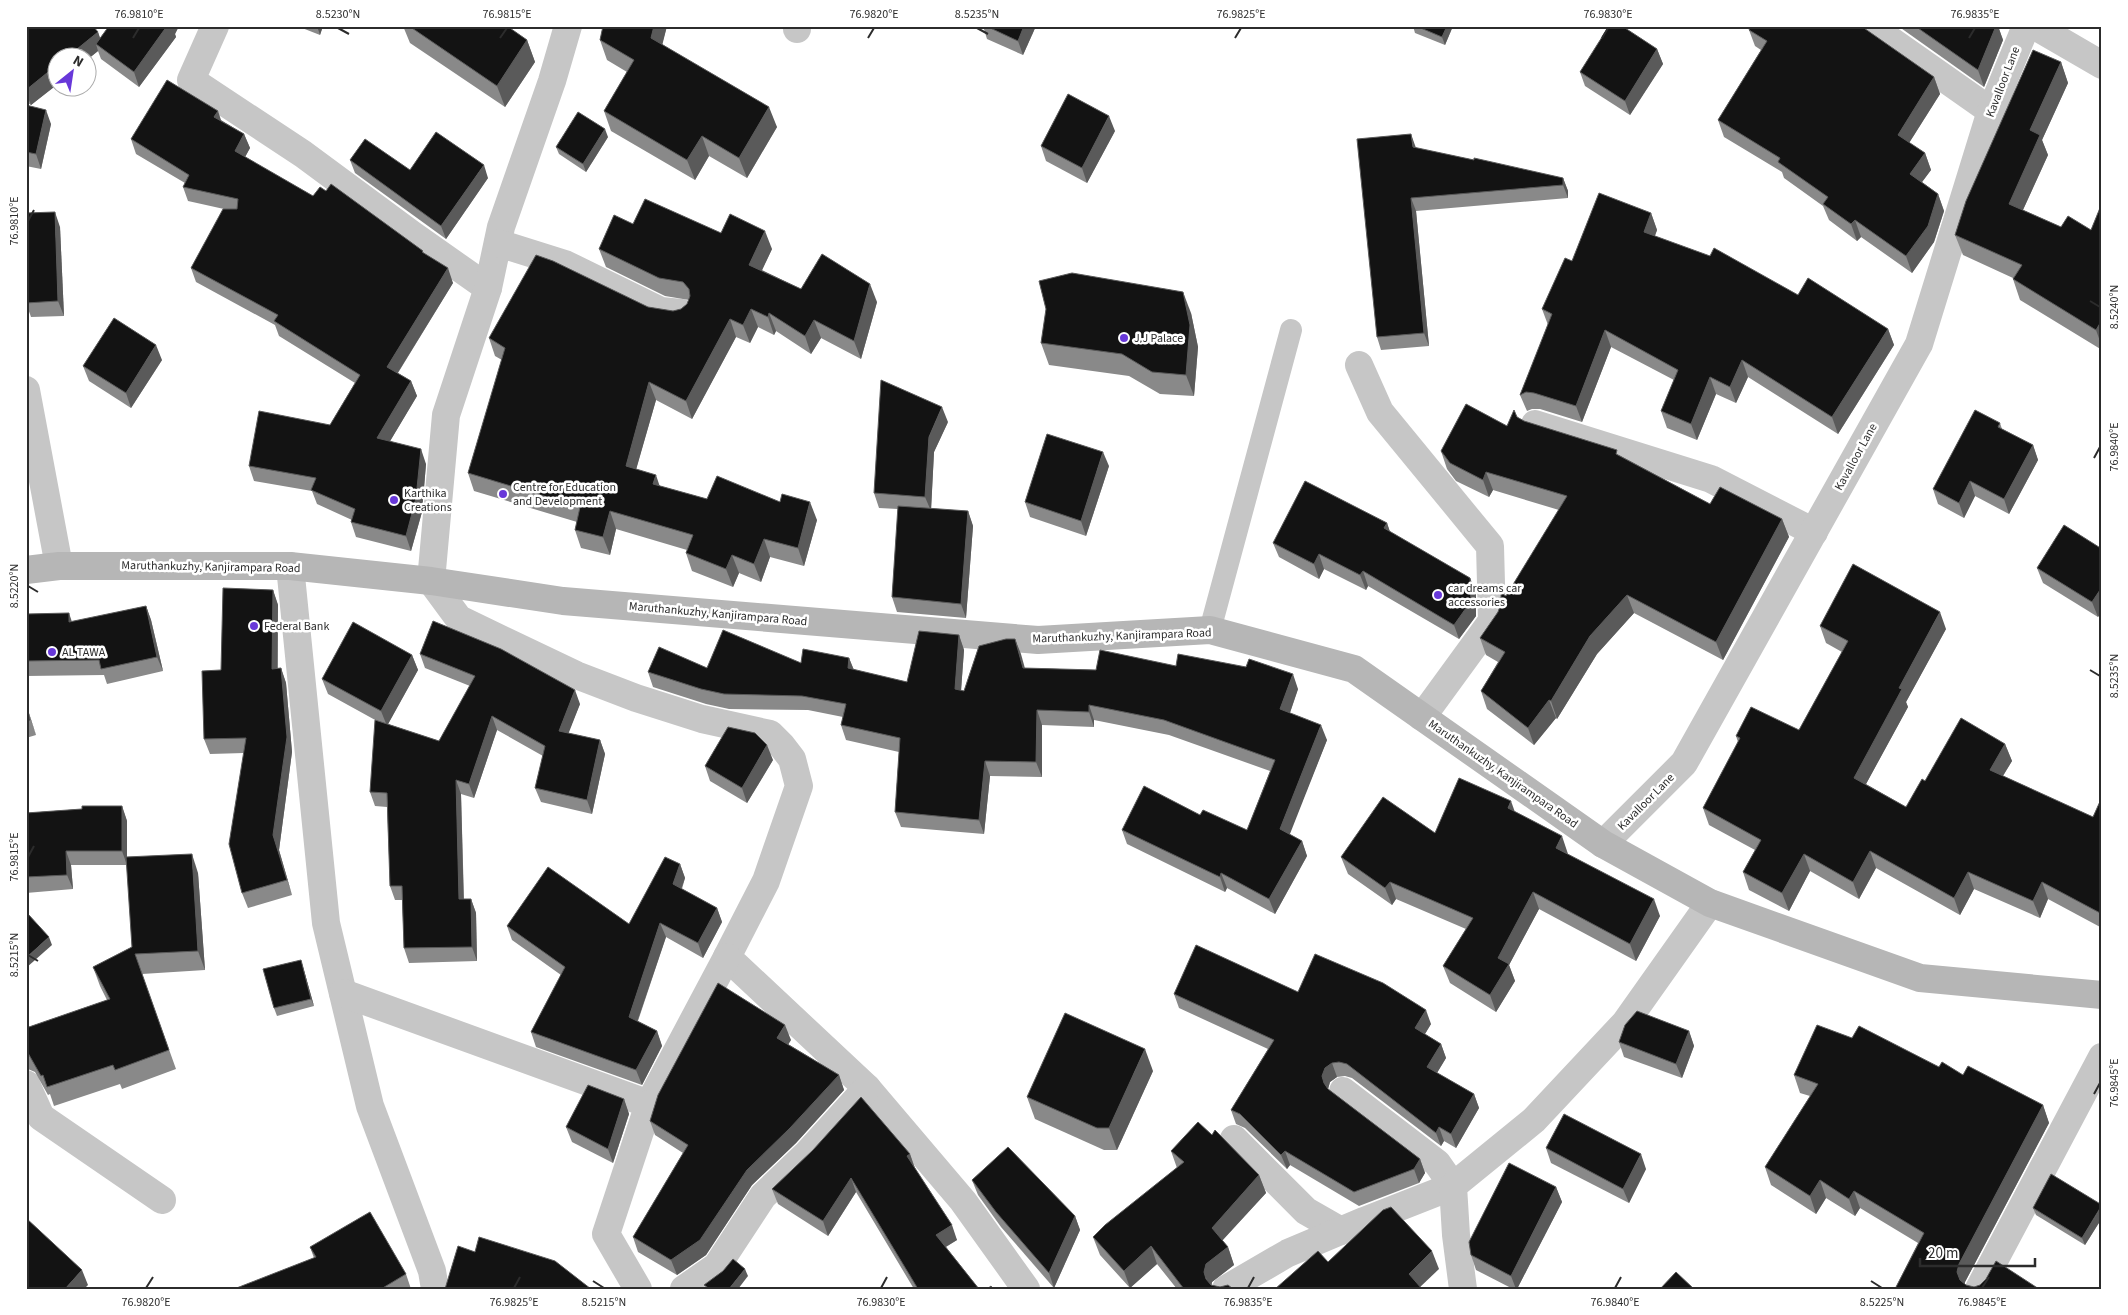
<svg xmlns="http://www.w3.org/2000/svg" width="2128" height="1315" font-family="'Source Sans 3',sans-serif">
  <rect width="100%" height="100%" fill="#fff"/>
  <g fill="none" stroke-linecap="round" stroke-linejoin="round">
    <polyline stroke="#c6c6c6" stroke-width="22" points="1210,630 1291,330"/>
    <g stroke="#c6c6c6" stroke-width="28">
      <polyline points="215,26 191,80 303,154 414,236 488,288"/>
      <polyline points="568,26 552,81 501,227 488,288 446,415 431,581 459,619 576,675 636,698 702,719 770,734 782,746 792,759 799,786 766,881 727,957 867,1088 963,1201 1026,1289"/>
      <polyline points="797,26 797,29"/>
      <polyline points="1870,26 1991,111"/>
      <polyline points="2035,26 2102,65"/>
      <polyline points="498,243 565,264 661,311 681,313"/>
      <polyline points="1359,365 1380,412 1490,546 1492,621 1422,717"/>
      <polyline points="26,390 59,566"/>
      <polyline points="1535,424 1711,479 1814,532"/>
      <polyline points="290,566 326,923 370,1106 432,1271 435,1289"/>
      <polyline points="1603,844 1684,763 1919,344 1991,111 2026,26"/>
      <polyline points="343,993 649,1104 727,957"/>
      <polyline points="26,1084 41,1117 162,1200"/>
      <polyline points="1234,1139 1306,1211 1341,1231"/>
      <polyline points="638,1289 606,1234 649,1104"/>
      <polyline points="684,1289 717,1266 763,1196 807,1154 867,1088"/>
      <polyline points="1226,1289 1288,1253 1364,1221 1453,1186 1437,1163 1343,1091"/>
      <polyline points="1463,1289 1456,1235 1453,1186 1534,1120 1625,1023 1710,903"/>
      <polyline points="1979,1289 2102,1057"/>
    </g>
    <polyline stroke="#b6b6b6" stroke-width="28" points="26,570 59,566 290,566 431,581 563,601 1038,640 1210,630 1354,669 1603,844 1710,903 1920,978 2102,995"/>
  </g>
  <g fill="#898989">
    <polygon points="26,26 98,32 100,38 109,26 179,26 175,34 176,37 139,87 101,59 98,51 31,105 26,102"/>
    <polygon points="297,26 323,26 320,35"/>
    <polygon points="403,26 513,26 511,29 527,40 535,62 505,107 410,43"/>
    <polygon points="603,26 667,26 662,44 777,127 747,178 709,156 695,180 611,131 604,111 627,72 607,60 600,40"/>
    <polygon points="983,26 1036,26 1023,55 987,39"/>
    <polygon points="1413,26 1453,26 1445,45 1415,33"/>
    <polygon points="1898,26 1998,26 2003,40 1984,87"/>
    <polygon points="1749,30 1934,77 1940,94 1909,143 1925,153 1931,170 1922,182 1938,194 1944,211 1934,242 1912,273 1861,237 1857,241 1829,220 1823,206 1784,178 1782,172 1724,137 1718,120 1761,50 1755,46"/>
    <polygon points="1657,49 1663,64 1630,115 1585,86 1580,72"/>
    <polygon points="2061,62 2068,83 2042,140 2048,155 2023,210 2061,227 2091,230 2102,203 2102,350 2020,300 2013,279 2013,278 1963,255 1955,235"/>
    <polygon points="26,105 51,124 41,169 26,166"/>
    <polygon points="221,120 244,134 250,148 245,157 313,196 326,191 424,253 453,283 398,373 411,381 417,396 390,441 426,464 422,512 411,551 356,537 351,522 352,520 317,504 312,491 254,481 249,466 330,425 355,383 279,336 275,325 196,282 191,268 224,209 188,201 183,187 185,183 136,154 131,139"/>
    <polygon points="1115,131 1087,183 1046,161 1041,146"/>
    <polygon points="608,137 586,172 559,154 556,147"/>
    <polygon points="1416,148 1474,160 1563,178 1568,191 1568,198 1416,211 1429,346 1381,350 1377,337"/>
    <polygon points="350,160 410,170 488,178 446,239 355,173"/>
    <polygon points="1651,213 1657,230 1655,236 1798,295 1888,329 1894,345 1838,434 1748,377 1736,403 1716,394 1697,440 1667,428 1661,411 1674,380 1611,347 1582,422 1540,409 1532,409 1527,411 1520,395 1548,325 1542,309 1572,261"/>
    <polygon points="633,224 721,233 772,249 762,270 801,289 877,302 861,359 821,338 811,354 776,331 774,335 758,327 750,343 736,337 692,419 656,400 636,469 660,486 707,499 817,520 804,566 770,557 761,582 739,573 733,587 692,571 686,553 687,550 616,529 610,555 581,548 575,530 577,522 474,491 468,473 502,360 495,356 489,338 648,307 673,311 681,309 687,304 689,300 665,296 606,267 599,249"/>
    <polygon points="60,227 64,316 31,317 26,303"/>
    <polygon points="1191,313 1198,347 1194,396 1160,394 1129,376 1049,365 1041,343"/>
    <polygon points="162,360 131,408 89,381 83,366"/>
    <polygon points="1517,417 1524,421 1619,455 1710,504 1782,519 1789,537 1723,660 1634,613 1597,654 1557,719 1556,718 1534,745 1487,709 1481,691 1498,662 1486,655 1480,638 1498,612 1506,596 1559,510 1493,490 1489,497 1456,481 1447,469 1441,451 1507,426"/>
    <polygon points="948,422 934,452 931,509 968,511 973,526 966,618 897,612 892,597 898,509 879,508 874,493"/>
    <polygon points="2000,423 2002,429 2033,445 2038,460 2009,514 1975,496 1964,518 1938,504 1933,489"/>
    <polygon points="1109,466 1086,536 1030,517 1025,502"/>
    <polygon points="1387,523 1390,532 1470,578 1476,593 1476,616 1459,639 1368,586 1366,590 1324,569 1319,579 1279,557 1273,543"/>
    <polygon points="2102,549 2102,611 2098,617 2043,583 2037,568"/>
    <polygon points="273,590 278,605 278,668 281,668 286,683 292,752 279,850 292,895 248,908 242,893 244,753 210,754 204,739"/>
    <polygon points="146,606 151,620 163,671 107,684 104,675 26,676 26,614 72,622"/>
    <polygon points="1820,626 1946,629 1906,702 1908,707 1866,784 1906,807 1925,781 2005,744 2012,761 2003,776 2093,817 2102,797 2102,928 2048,899 2040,918 1974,889 1960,915 1876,868 1859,899 1810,871 1789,911 1749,890 1743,872 1755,850 1709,825 1703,808 1738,742 1736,736 1799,730 1842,652 1826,643"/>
    <polygon points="959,635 964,650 961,691 964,691 1015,639 1024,668 1096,670 1176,666 1298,689 1290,713 1327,740 1289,834 1302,841 1307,856 1275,914 1227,888 1225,892 1127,844 1122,830 1200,815 1247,830 1270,771 1169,735 1094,720 1094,727 1042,725 1042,777 990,776 984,834 901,827 895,812 899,752 846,740 841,725 843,717 808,710 729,709 706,704 653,687 648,672 801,663 849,658 854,670 907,682"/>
    <polygon points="420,654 580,704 568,733 600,740 605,754 592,814 541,802 535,788 543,756 497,730 474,798 461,794 464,899 471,899 476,913 477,961 409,963 404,948 402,900 395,900 390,886 387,807 375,806 370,792 377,721 328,694 322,679 412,655 418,670 388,724 439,741 470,686 425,668"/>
    <polygon points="26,704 36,735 26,738"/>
    <polygon points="773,760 747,803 710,781 705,766"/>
    <polygon points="122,806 127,821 127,857 198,873 205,970 142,974 176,1069 122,1089 120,1084 54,1106 50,1094 48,1095 35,1072 28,1069 26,1069 26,1028 107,1000 100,986 93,967 132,947 127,865 71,865 73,889 26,893 26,813"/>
    <polygon points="1515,812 1568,854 1660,916 1636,961 1539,909 1509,965 1515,981 1496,1012 1450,983 1443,966 1466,929 1396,899 1392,905 1348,874 1341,857 1435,833"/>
    <polygon points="680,864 685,878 682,889 717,908 722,922 703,958 666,937 638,1021 657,1031 662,1046 642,1085 536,1047 531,1032 561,975 512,940 507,926 629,924"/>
    <polygon points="301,960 314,1006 277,1016 274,1008"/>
    <polygon points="1298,992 1431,1024 1425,1034 1441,1044 1446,1058 1437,1073 1474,1094 1479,1108 1456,1148 1444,1141 1441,1146 1352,1078 1345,1076 1337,1077 1330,1082 1328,1089 1420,1159 1425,1173 1419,1183 1359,1206 1290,1165 1287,1169 1245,1128 1236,1124 1231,1110 1268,1049 1179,1008 1174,994"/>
    <polygon points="1689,1031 1694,1046 1682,1078 1624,1057 1619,1042"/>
    <polygon points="1852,1038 1963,1075 2043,1105 2049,1123 1965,1282 1965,1284 1966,1285 1974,1287 2039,1289 1895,1289 1918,1243 1860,1208 1855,1216 1826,1198 1816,1214 1771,1185 1765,1167 1810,1096 1800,1093 1794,1075"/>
    <polygon points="791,1040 788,1044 839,1075 844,1090 796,1143 752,1185 706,1255 677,1275 638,1252 633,1237 683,1153 655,1135 650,1121"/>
    <polygon points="1153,1071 1117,1150 1104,1150 1035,1119 1027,1097"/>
    <polygon points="624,1099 629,1114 613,1163 572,1142 566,1127"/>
    <polygon points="1546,1148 1646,1169 1629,1203 1551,1163"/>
    <polygon points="1171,1151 1259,1175 1266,1193 1222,1241 1228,1247 1234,1265 1212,1282 1211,1285 1220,1287 1233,1289 1177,1289 1157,1264 1130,1288 1100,1255 1093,1237 1177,1168"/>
    <polygon points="910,1154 915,1168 957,1240 946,1247 979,1289 914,1289 856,1192 828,1236 778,1204 772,1189"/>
    <polygon points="972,1180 1075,1216 1080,1230 1054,1288 1001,1227 978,1195"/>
    <polygon points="1556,1187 1562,1202 1517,1289 1513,1289 1476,1270 1471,1255"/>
    <polygon points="2102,1205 2102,1218 2085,1245 2036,1215 2033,1208"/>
    <polygon points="310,1247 406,1274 411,1289 234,1289 314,1258"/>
  </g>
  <g fill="#5a5a5a">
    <polygon points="167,26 179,26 175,34 176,37 139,87 134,72"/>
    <polygon points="317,26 323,26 320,35"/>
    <polygon points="654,26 667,26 659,58 651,38"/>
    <polygon points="1024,26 1036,26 1023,55 1018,41"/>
    <polygon points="1447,26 1453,26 1445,45 1442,37"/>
    <polygon points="1996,26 1998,26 2003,40 1984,87 1978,70"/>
    <polygon points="98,32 103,47 96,44 98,51 88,59 88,58 66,58"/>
    <polygon points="527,40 535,62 505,107 497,86"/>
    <polygon points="1657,49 1663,64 1630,115 1625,101"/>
    <polygon points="2061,62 2068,83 2042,140 2048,155 2016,225 2009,204 2030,130"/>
    <polygon points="58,64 58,84 31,105 26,93 26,90"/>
    <polygon points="1934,77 1940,94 1904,151 1898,135"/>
    <polygon points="769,107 777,127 747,178 739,158"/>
    <polygon points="46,110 51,124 41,169 36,154"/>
    <polygon points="218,111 223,126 214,117"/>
    <polygon points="1109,116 1115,131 1087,183 1082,168"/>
    <polygon points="605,129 608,137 586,172 583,164"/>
    <polygon points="244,134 250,148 240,166 235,151"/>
    <polygon points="1411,134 1416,148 1413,147"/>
    <polygon points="702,136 709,156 695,180 687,160"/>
    <polygon points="1925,153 1931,170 1916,190 1910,174"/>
    <polygon points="484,165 488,178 446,239 441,226"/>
    <polygon points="1563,178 1568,191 1568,198 1563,185"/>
    <polygon points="1938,194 1944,211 1934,242 1912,273 1906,256"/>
    <polygon points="1411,198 1416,211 1429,346 1424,333"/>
    <polygon points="55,212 60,227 64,316 58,301"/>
    <polygon points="1651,213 1657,230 1650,248 1644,232"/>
    <polygon points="1855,220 1861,237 1857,241 1851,224"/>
    <polygon points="765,231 772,249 756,283 749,265"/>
    <polygon points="448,268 453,283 392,382 387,367"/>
    <polygon points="870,284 877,302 861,359 854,341"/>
    <polygon points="1183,292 1191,313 1198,347 1194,396 1186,375"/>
    <polygon points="751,309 758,327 750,343 743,325"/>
    <polygon points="769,313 776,331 774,335 768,317"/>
    <polygon points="730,319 736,337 692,419 686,401"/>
    <polygon points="814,320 821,338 811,354 805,336"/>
    <polygon points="2102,320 2102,347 2096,330"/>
    <polygon points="1888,329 1894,345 1838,434 1832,417"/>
    <polygon points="1605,330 1611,347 1582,422 1576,406"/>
    <polygon points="156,345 162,360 131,408 126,393"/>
    <polygon points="1742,360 1748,377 1736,403 1730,387"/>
    <polygon points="1710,377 1716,394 1697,440 1691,424"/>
    <polygon points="411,381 417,396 383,453 377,438"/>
    <polygon points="649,382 656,400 632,484 626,466"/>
    <polygon points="942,407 948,422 934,452 931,511 925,497 929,437"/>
    <polygon points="2033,445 2038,460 2009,514 2004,499"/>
    <polygon points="421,449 426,464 422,512 411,551 406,536"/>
    <polygon points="1103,452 1109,466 1086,536 1081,521"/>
    <polygon points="1486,472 1493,490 1489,497 1483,480"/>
    <polygon points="656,475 662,493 653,484"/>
    <polygon points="1970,481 1975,496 1964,518 1959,503"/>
    <polygon points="810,502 817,520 804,566 798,548"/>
    <polygon points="610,511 616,529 610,555 603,537"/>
    <polygon points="968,511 973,526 966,618 961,604"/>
    <polygon points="1782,519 1789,537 1723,660 1716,642"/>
    <polygon points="1387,523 1392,538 1384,528"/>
    <polygon points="764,539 770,557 761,582 754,564"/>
    <polygon points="1319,554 1324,569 1319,579 1314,564"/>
    <polygon points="732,555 739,573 733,587 726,569"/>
    <polygon points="1363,571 1368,586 1366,590 1360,575"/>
    <polygon points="1470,578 1476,593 1476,616 1459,639 1454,625"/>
    <polygon points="2102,587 2102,611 2098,617 2092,602"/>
    <polygon points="273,590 278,605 277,683 272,669"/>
    <polygon points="1627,595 1634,613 1597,654 1557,719 1551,701 1590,636"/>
    <polygon points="146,606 151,620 163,671 157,657"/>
    <polygon points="1940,612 1946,629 1906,702 1908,707 1860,795 1854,778 1899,688"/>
    <polygon points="69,613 74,628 69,622"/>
    <polygon points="959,635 964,650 960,704 955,689"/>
    <polygon points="1015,639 1021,654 1029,683 1023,668"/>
    <polygon points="412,655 418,670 387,726 381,711"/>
    <polygon points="849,658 855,673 848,668"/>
    <polygon points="281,668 286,683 292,752 279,850 292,895 273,835"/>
    <polygon points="1293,674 1298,689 1286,724 1280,709"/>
    <polygon points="575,690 580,704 564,745 559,731"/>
    <polygon points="1549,700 1556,718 1534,745 1528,728"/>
    <polygon points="26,704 36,735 26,706"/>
    <polygon points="1089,705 1094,720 1094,727 1089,712"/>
    <polygon points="1037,710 1042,725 1042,777 1036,762"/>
    <polygon points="492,716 497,730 474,798 469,784"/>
    <polygon points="1321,725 1327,740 1286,844 1280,829"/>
    <polygon points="600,740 605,754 592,814 587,800"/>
    <polygon points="2005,744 2012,761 1996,787 1990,770"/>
    <polygon points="767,745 773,760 747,803 742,788"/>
    <polygon points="985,761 990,776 984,834 979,820"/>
    <polygon points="456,780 461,794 464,913 459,899"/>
    <polygon points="1511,801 1517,818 1508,808"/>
    <polygon points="122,806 127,821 127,865 122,851"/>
    <polygon points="1562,836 1568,854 1556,848"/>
    <polygon points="1302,841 1307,856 1275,914 1269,899"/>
    <polygon points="66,851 71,865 73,889 67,875"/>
    <polygon points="1870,851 1876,868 1859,899 1853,882"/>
    <polygon points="192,854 198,873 205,970 198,951"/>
    <polygon points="1804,854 1810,871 1789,911 1782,893"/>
    <polygon points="680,864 685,878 678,898 673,884"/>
    <polygon points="1968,872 1974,889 1960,915 1954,898"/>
    <polygon points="1221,873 1227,888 1225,892 1220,877"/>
    <polygon points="1390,882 1396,899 1392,905 1385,888"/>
    <polygon points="2042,882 2048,899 2040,918 2033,901"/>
    <polygon points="1533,892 1539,909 1509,965 1515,981 1496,1012 1490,995 1498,958"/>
    <polygon points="471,899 476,913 477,961 472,947"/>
    <polygon points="1654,899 1660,916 1636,961 1630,944"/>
    <polygon points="717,908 722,922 703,958 698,943"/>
    <polygon points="660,923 666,937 634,1031 629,1017"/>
    <polygon points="49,937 52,945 26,968 26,958"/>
    <polygon points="301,960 303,967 314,1006 311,999"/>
    <polygon points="1426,1010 1431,1024 1420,1042 1415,1028"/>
    <polygon points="785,1025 791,1040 783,1053 777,1038"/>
    <polygon points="657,1031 662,1046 642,1085 636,1070"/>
    <polygon points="1689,1031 1694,1046 1682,1078 1676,1064"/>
    <polygon points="1441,1044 1446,1058 1432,1081 1427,1067"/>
    <polygon points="1145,1049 1153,1071 1117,1150 1109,1128"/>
    <polygon points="1332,1063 1337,1077 1330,1082 1328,1089 1324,1083 1322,1076 1325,1068"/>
    <polygon points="839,1075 844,1090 796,1143 752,1185 706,1255 677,1275 671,1260 747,1170"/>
    <polygon points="1474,1094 1479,1108 1456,1148 1451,1134"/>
    <polygon points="624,1099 629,1114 613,1163 608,1149"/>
    <polygon points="2043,1105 2049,1123 1965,1282 1964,1289 1963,1289 1957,1272 1959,1264"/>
    <polygon points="1439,1127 1444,1141 1441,1146 1436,1133"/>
    <polygon points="1285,1151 1290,1165 1287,1169 1281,1155"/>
    <polygon points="910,1154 915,1169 907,1156"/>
    <polygon points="1641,1154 1646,1169 1629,1203 1623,1189"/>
    <polygon points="1420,1159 1425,1173 1419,1183 1414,1169"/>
    <polygon points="1259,1175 1266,1193 1218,1245 1212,1228"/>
    <polygon points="851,1178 856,1192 828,1236 823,1221"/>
    <polygon points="1820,1180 1826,1198 1816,1214 1810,1196"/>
    <polygon points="1556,1187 1562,1202 1517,1289 1516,1289 1511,1276"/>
    <polygon points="1854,1191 1860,1208 1855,1216 1849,1199"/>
    <polygon points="2102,1206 2102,1218 2085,1245 2082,1238"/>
    <polygon points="1075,1216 1080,1230 1054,1288 1049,1273"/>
    <polygon points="952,1225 957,1240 942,1249 936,1235"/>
    <polygon points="1151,1246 1157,1264 1130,1288 1124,1271"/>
    <polygon points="1228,1247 1234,1265 1212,1282 1211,1289 1210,1289 1204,1272 1206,1264"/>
    <polygon points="1432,1251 1439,1269 1418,1289 1409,1274"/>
    <polygon points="745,1269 748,1276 738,1289 729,1289"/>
    <polygon points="82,1270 88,1285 84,1289 65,1289"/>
  </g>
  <g fill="#131313" stroke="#5a5a5a">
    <polygon points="26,26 93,26 98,32 66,58 58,58 58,64 26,90"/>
    <polygon points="109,26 167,26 134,72 96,44"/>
    <polygon points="409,26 507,26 527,40 497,86"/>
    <polygon points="603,26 654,26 651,38 769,107 739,158 702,136 687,160 604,111 634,60 600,40"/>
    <polygon points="986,26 1024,26 1018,41"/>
    <polygon points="1416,26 1447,26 1442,37"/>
    <polygon points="1609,26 1622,26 1657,49 1625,101 1580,72"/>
    <polygon points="1751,26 1861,26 1934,77 1898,135 1925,153 1910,174 1938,194 1928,226 1906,256 1855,220 1851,224 1823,204 1828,197 1778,162 1780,158 1718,120 1767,41 1749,30"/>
    <polygon points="1915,26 1996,26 1978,70"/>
    <polygon points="2033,50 2061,62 2030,130 2040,135 2009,204 2061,227 2068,216 2091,230 2102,203 2102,320 2096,330 2013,279 2022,265 1955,235 1966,201"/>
    <polygon points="167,80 218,111 214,117 244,134 235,151 313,196 320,187 326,191 331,184 423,251 422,252 448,268 387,367 411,381 377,438 421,449 416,498 406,536 351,522 355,509 311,490 316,478 249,466 259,411 330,425 360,375 274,321 278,315 191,268 223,209 237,209 238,199 183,187 189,175 131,139"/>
    <polygon points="1068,94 1109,116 1082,168 1041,146"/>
    <polygon points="26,105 46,110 36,154 26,152"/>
    <polygon points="578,112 605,129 583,164 556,147"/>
    <polygon points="436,132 484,165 441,226 350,160 365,139 410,170"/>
    <polygon points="1411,134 1413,147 1474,160 1474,158 1563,178 1563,185 1411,198 1424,333 1377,337 1357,139"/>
    <polygon points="1599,193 1651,213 1644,232 1710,256 1714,248 1798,295 1808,278 1888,329 1832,417 1742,360 1730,387 1710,377 1691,424 1661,411 1678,370 1605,330 1576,406 1534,393 1526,392 1520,395 1552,314 1542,309 1565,258 1572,261"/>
    <polygon points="645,199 721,233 730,214 765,231 749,265 801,289 822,254 870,284 854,341 814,320 805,336 769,313 768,317 751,309 743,325 730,319 686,401 649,382 626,466 656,475 653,484 707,499 717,476 780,502 782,494 810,502 798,548 764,539 754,564 732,555 726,569 686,553 693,535 610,511 603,537 575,530 580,507 468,473 505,348 489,338 536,255 553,261 648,307 673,311 681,309 687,304 690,296 689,289 683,282 659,278 599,249 614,215 633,224"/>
    <polygon points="55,212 58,301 26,303 26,213"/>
    <polygon points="1072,273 1183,292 1190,325 1186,375 1152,372 1122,354 1041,343 1046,309 1039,281"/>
    <polygon points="114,318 156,345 126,393 83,366"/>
    <polygon points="881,380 942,407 929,437 925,497 874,493"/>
    <polygon points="1466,404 1507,426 1514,410 1517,417 1524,421 1617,450 1616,454 1710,504 1720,487 1782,519 1716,642 1627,595 1590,636 1551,701 1549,700 1528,728 1481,691 1505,652 1480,638 1498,612 1501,603 1501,593 1506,596 1567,496 1486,472 1483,480 1450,463 1441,451"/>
    <polygon points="1975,410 2000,423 1998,427 2033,445 2004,499 1970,481 1959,503 1933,489"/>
    <polygon points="1047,434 1103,452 1081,521 1025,502"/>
    <polygon points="1305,481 1387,523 1384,528 1470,578 1471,601 1454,625 1363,571 1360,575 1319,554 1314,564 1273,543"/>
    <polygon points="898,506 968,511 961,604 892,597"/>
    <polygon points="2064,525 2102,549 2102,587 2092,602 2037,568"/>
    <polygon points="1853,564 1940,612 1899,688 1902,689 1854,778 1906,807 1922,779 1925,781 1961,718 2005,744 1990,770 2093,817 2102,797 2102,914 2042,882 2033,901 1968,872 1954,898 1870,851 1853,882 1804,854 1782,893 1743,872 1761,840 1703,808 1740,738 1736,736 1751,707 1799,730 1848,641 1820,626"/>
    <polygon points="223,588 273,590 272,669 281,668 287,737 273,835 287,880 242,893 229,844 246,738 204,739 202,671 221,670"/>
    <polygon points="146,606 157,657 101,669 99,660 26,661 26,614 69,613 69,622"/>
    <polygon points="433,621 501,649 575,690 559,731 600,740 587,800 535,788 545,746 492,716 469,784 456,780 459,899 471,899 472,947 404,948 402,886 390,886 387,793 370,792 375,720 439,741 475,676 420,654"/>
    <polygon points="353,622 412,655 381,711 322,679"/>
    <polygon points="723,630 801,663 803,649 849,658 848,668 907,682 919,631 959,635 955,689 964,691 979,646 1006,639 1015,639 1023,668 1096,670 1100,650 1176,666 1178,654 1246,667 1249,659 1293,674 1280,709 1321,725 1280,829 1302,841 1269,899 1221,873 1220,877 1122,830 1144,786 1200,815 1203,810 1247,830 1275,760 1164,720 1089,705 1089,712 1037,710 1036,762 985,761 979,820 895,812 900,738 841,725 846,704 802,696 724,694 701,689 648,672 659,647 707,668"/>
    <polygon points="26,706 30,720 26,721"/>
    <polygon points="728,727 755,733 767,745 742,788 705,766"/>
    <polygon points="1459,778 1511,801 1508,808 1562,836 1556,848 1654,899 1630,944 1533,892 1498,958 1509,964 1490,995 1443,966 1473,918 1390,882 1385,888 1341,857 1383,797 1435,833"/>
    <polygon points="82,806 122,806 122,851 66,851 67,875 26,877 26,813 82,809"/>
    <polygon points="192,854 198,951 135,954 169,1050 115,1070 113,1065 47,1087 43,1075 41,1076 28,1053 26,1052 26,1028 110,999 93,967 132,947 126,857"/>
    <polygon points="665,857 680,864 673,884 717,908 698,943 660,923 629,1017 657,1031 636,1070 531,1032 565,967 507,926 548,867 629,924"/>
    <polygon points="28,914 49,937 26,958 26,916"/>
    <polygon points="1196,945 1298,992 1315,954 1383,983 1426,1010 1415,1028 1441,1044 1427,1067 1474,1094 1451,1134 1439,1127 1436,1133 1347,1064 1339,1062 1332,1063 1325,1068 1322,1076 1324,1083 1328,1089 1420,1159 1414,1169 1354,1192 1285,1151 1281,1155 1240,1114 1231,1110 1274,1040 1174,994"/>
    <polygon points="301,960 311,999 274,1008 263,969"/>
    <polygon points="718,983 785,1025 777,1038 839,1075 790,1128 747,1170 700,1240 671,1260 633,1237 688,1145 650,1121 658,1095"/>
    <polygon points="1637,1011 1689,1031 1676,1064 1619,1042 1625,1025"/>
    <polygon points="1065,1013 1145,1049 1109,1128 1097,1128 1027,1097"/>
    <polygon points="1817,1025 1852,1038 1859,1026 1939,1067 1942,1062 1963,1075 1968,1066 2043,1105 1959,1264 1957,1272 1960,1280 1966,1285 1974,1287 1980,1285 1986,1279 1996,1261 2039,1289 1895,1289 1924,1233 1854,1191 1849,1199 1820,1180 1810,1196 1765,1167 1818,1084 1794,1075"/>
    <polygon points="588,1085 624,1099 608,1149 566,1127"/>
    <polygon points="861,1097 910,1154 907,1156 952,1225 936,1235 979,1289 918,1289 851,1178 823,1221 772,1189 813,1150"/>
    <polygon points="1564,1114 1641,1154 1623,1189 1546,1148"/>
    <polygon points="1198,1122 1212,1135 1215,1130 1259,1175 1212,1228 1228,1247 1206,1264 1204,1272 1206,1279 1211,1285 1220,1287 1228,1285 1233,1289 1184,1289 1151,1246 1124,1271 1093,1237 1105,1225 1184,1162 1171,1151"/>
    <polygon points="1008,1147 1075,1216 1049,1273 996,1212 972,1180"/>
    <polygon points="1509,1163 1556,1187 1511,1276 1471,1255 1469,1242"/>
    <polygon points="2051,1174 2102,1205 2082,1238 2033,1208"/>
    <polygon points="1391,1207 1432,1251 1409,1274 1422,1289 1275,1289 1318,1251 1328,1262 1383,1210"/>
    <polygon points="370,1212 406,1274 381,1289 234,1289 316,1257 310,1247"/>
    <polygon points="26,1218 82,1270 65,1289 26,1289"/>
    <polygon points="479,1237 555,1261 591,1289 445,1289 458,1246 475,1252"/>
    <polygon points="733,1259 745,1269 729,1289 710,1289 704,1285 723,1271"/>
    <polygon points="1676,1272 1694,1289 1660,1289"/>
    <polygon points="991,1286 993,1289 987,1289"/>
  </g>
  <path fill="none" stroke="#2c2c2c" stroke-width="2" d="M 338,28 L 349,34M 977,28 L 988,34M 133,38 L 139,28M 500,38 L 507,28M 868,38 L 874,28M 1235,38 L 1241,28M 1602,38 L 1608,28M 1969,38 L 1975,28M 28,221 L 34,210M 2090,301 L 2100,307M 2094,458 L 2100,447M 28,586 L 38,592M 2090,670 L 2100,676M 28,857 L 34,846M 28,955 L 38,961M 2094,1094 L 2100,1083M 593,1281 L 604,1288M 1871,1281 L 1882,1288M 146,1288 L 153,1277M 514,1288 L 520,1277M 881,1288 L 887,1277M 1248,1288 L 1254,1277M 1615,1288 L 1621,1277M 1982,1288 L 1989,1277"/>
  <g fill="#6838d9" stroke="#fff" stroke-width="2">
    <circle cx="1124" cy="338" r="5"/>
    <circle cx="503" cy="494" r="5"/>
    <circle cx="394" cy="500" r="5"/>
    <circle cx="1438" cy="595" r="5"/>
    <circle cx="254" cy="626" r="5"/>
    <circle cx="52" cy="652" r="5"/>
  </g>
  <g text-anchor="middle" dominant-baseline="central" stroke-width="5" stroke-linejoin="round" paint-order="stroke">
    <g font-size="12" fill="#2c2c2c" stroke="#fff">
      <text transform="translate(2003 82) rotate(-69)">Kavalloor Lane</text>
      <text transform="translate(1856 457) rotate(-61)">Kavalloor Lane</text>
      <text transform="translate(211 567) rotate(1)">Maruthankuzhy, Kanjirampara Road</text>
      <text transform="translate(718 614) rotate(5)">Maruthankuzhy, Kanjirampara Road</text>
      <text transform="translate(1122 636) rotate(-2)">Maruthankuzhy, Kanjirampara Road</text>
      <text transform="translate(1503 774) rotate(35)">Maruthankuzhy, Kanjirampara Road</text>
      <text transform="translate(1646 802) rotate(-45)">Kavalloor Lane</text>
    </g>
    <g font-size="12" fill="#2c2c2c" stroke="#fff" text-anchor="start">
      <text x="1134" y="338">J.J Palace</text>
      <text x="513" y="487">Centre for Education<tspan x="513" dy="14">and Development</tspan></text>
      <text x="404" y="493">Karthika<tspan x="404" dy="14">Creations</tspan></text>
      <text x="1448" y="588">car dreams car<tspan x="1448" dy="14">accessories</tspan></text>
      <text x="264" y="626">Federal Bank</text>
      <text x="62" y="652">AL TAWA</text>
    </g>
  </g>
  <rect width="2128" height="1315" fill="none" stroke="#ffffff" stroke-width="55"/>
  <g transform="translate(72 72) rotate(30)"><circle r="24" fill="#ffffff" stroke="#ababab"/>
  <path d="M0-4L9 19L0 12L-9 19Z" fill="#6838d9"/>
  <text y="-8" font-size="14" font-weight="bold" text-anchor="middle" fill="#2c2c2c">N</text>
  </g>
  <path d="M1920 1258v8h115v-8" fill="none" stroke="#2c2c2c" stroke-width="2.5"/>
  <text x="1928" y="1258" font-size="15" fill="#2c2c2c" stroke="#ffffff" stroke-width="4" paint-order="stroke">20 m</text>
  <rect x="28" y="28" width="2072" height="1260" fill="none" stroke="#2c2c2c" stroke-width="2"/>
  <g font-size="12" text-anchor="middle" fill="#2c2c2c">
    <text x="139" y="18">76.9810°E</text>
    <text x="338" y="18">8.5230°N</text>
    <text x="507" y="18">76.9815°E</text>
    <text x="874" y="18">76.9820°E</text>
    <text x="977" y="18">8.5235°N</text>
    <text x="1241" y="18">76.9825°E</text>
    <text x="1608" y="18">76.9830°E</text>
    <text x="1975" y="18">76.9835°E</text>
    <text transform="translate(14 221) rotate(-90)" y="4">76.9810°E</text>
    <text transform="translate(2114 307) rotate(-90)" y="4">8.5240°N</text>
    <text transform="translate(2114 447) rotate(-90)" y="4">76.9840°E</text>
    <text transform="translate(14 586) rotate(-90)" y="4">8.5220°N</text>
    <text transform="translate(2114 676) rotate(-90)" y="4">8.5235°N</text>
    <text transform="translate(14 857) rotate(-90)" y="4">76.9815°E</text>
    <text transform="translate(14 955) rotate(-90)" y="4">8.5215°N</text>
    <text transform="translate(2114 1083) rotate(-90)" y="4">76.9845°E</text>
    <text x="146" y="1306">76.9820°E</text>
    <text x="514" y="1306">76.9825°E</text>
    <text x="604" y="1306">8.5215°N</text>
    <text x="881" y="1306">76.9830°E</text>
    <text x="1248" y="1306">76.9835°E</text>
    <text x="1615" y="1306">76.9840°E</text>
    <text x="1882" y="1306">8.5225°N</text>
    <text x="1982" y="1306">76.9845°E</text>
  </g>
</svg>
